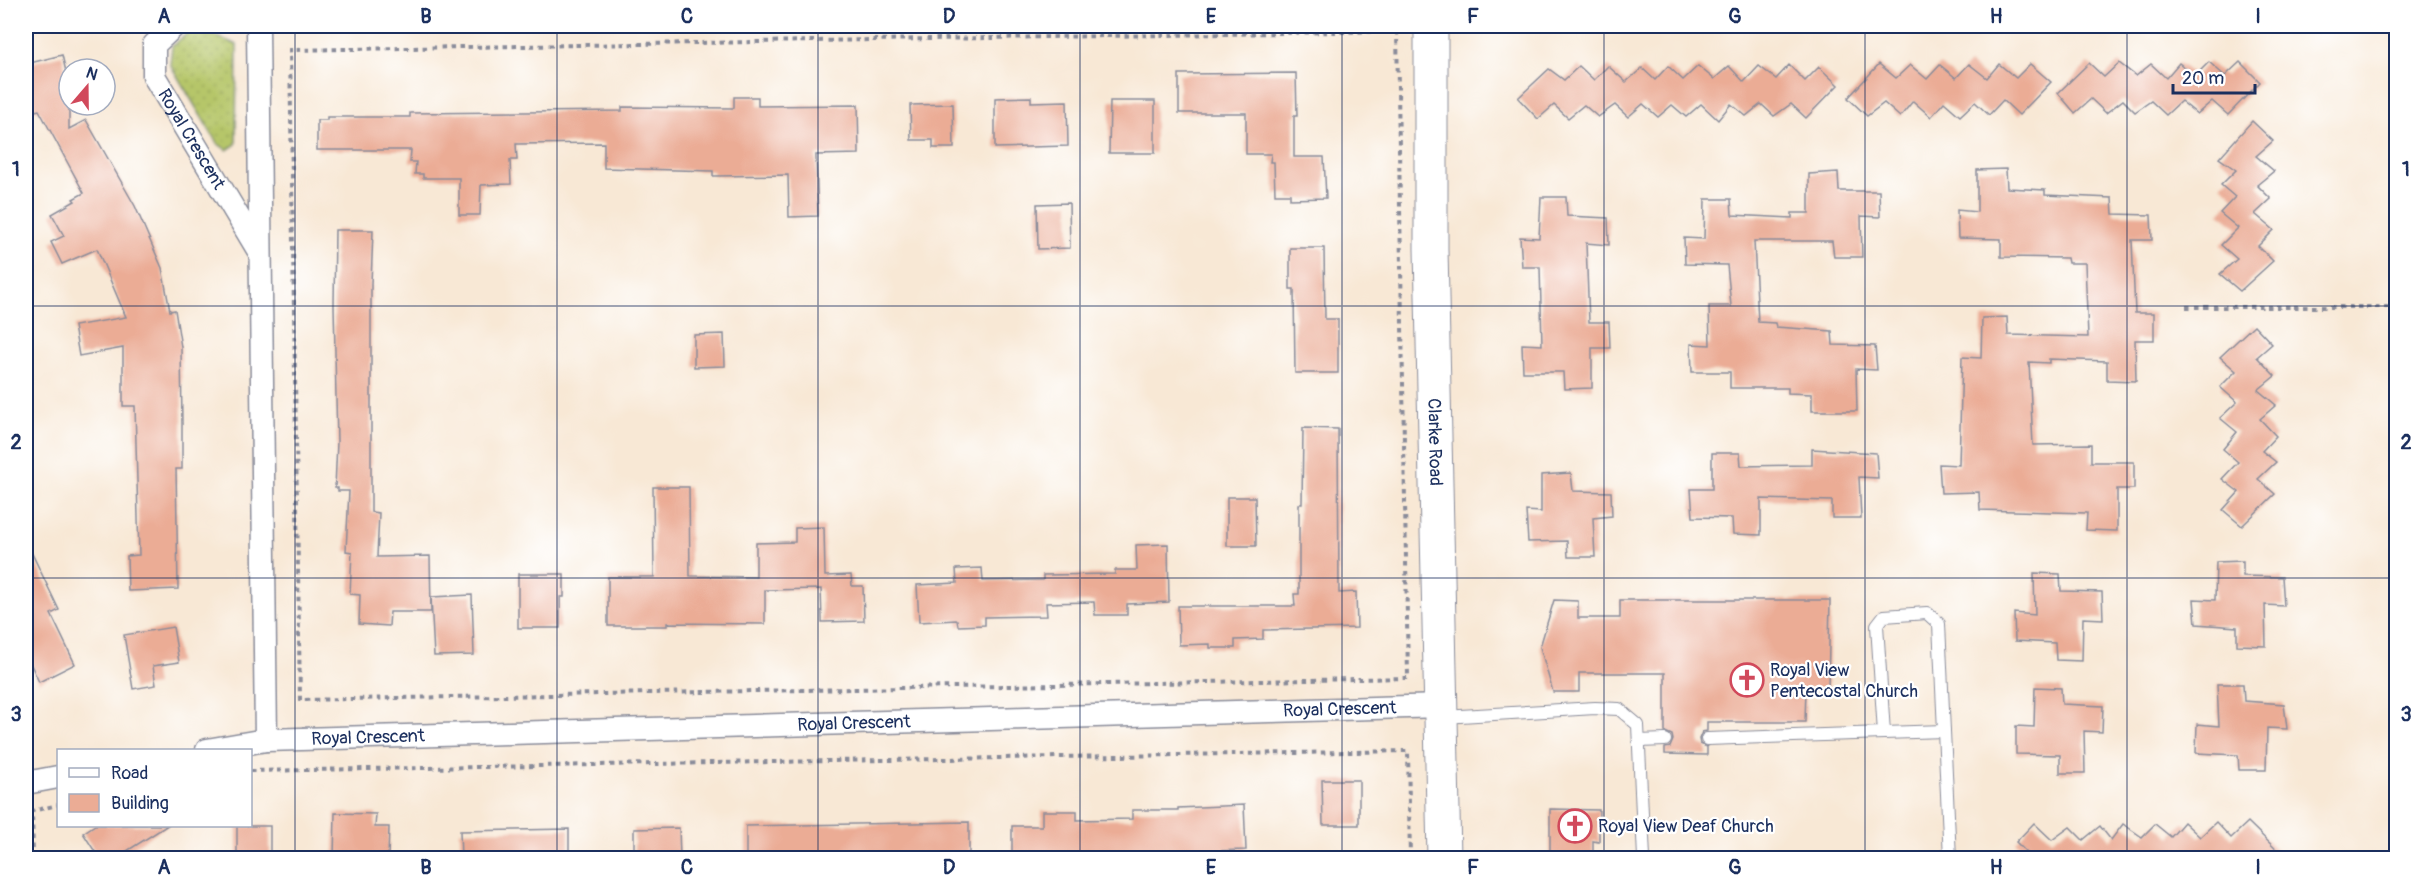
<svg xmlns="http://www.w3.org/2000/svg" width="2422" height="884" font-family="Pangolin,sans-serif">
  <defs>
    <pattern id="grass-dots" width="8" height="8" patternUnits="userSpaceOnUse" patternTransform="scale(1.5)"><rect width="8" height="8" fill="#b6c669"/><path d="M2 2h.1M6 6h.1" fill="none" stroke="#9caa5d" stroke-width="1.8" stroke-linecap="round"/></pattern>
  </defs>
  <rect width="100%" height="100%" fill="#fff"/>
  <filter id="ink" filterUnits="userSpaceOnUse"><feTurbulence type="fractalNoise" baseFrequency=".0167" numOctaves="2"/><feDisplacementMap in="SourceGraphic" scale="12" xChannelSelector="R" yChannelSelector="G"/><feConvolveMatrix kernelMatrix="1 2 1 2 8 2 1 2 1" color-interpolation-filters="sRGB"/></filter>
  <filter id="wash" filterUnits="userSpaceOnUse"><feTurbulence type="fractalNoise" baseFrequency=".008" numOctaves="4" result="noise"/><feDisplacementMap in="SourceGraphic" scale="24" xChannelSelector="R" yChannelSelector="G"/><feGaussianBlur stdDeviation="1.35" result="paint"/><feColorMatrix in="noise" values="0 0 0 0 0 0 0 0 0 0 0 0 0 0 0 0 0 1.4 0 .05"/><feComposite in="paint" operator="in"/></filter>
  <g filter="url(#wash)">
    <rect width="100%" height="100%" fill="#f8e8d5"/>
    <polygon fill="url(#grass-dots)" stroke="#687a64" stroke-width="1.5" points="189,32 214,35 237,45 236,144 227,150 217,143 170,64 172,46"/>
    <g id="blocks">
      <g fill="#ebac95">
        <polygon points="62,55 69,84 69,129 86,120 135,206 162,268 170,311 175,310 181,347 182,424 182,469 176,469 178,589 128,591 127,556 139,555 135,406 123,406 123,348 79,356 74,326 126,317 97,249 62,264 51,242 64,236 52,214 75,201 73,199 84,193 39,110 35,111 26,74 26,64"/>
        <polygon points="2209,62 2225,76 2240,62 2260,82 2228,115 2212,101 2197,114 2181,101 2166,115 2151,101 2135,112 2123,100 2106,113 2091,99 2075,113 2058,93 2089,63 2104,77 2119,63 2136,76 2151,64 2166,78 2179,63 2195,76"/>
        <polygon points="1879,64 1896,78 1910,65 1927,79 1940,65 1956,78 1969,64 1987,78 1999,64 2016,78 2030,64 2051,82 2019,115 2003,100 1989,115 1975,102 1960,116 1944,102 1931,117 1913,101 1900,117 1884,103 1867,116 1848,98"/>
        <polygon points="1789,65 1805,81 1819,67 1838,85 1806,118 1791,104 1774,116 1761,104 1746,116 1731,104 1718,120 1701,104 1686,117 1672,105 1658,117 1643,104 1628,117 1615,105 1598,117 1584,105 1568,118 1554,105 1538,119 1518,98 1549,69 1564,80 1579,66 1594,80 1608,66 1626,82 1642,68 1655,80 1668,66 1683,80 1698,66 1714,79 1729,66 1744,82 1759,66 1776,79"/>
        <polygon points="1296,73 1297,116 1294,116 1294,157 1324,157 1326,198 1290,199 1290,194 1275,194 1274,162 1270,162 1271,154 1246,154 1246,113 1179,113 1179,74"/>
        <polygon points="734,97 758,97 758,106 858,105 859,154 816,155 818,216 789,217 788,175 713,176 713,171 604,168 604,143 516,144 517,160 510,160 511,184 481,185 480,215 459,215 459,178 423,178 423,174 415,174 416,162 410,162 411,150 317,150 317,120 327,120 327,117 410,117 410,113 622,111 622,107 734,108"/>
        <polygon points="1031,97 1031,102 1067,101 1068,146 995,148 995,98"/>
        <polygon points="1110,101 1155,101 1155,153 1109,153"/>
        <polygon points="953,104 954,148 933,148 933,140 911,140 910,105"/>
        <polygon points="2252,121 2273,141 2256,156 2274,171 2257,185 2271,199 2255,214 2274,230 2258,246 2273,261 2240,291 2220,274 2237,259 2221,245 2238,228 2220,213 2235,197 2221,185 2236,170 2219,158"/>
        <polygon points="2006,169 2007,188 2045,190 2045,195 2112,198 2113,214 2151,215 2152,240 2132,240 2135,313 2154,313 2154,340 2135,340 2136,381 2107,380 2107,361 2049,359 2049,363 2029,362 2033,445 2091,444 2091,462 2134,462 2134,489 2117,489 2117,531 2086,530 2087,513 1980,510 1979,492 1941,493 1939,464 1959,465 1962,357 1981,358 1982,318 2007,317 2008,335 2088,337 2085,263 2068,263 2067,258 2001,257 2001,239 1958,238 1957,210 1977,212 1977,170"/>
        <polygon points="1838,172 1839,191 1879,191 1880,217 1861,216 1862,257 1834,257 1832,241 1754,241 1758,322 1775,323 1776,327 1832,331 1833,345 1875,346 1877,370 1856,369 1857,411 1812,411 1812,394 1788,393 1788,388 1730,388 1730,372 1692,372 1691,344 1710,345 1709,306 1731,306 1727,265 1685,264 1684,238 1704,239 1705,199 1731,199 1732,215 1792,218 1792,213 1809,213 1809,174"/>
        <polygon points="1541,197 1566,197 1567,216 1608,218 1609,245 1586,243 1589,322 1609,322 1610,348 1592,348 1592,388 1564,389 1563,372 1523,372 1522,344 1542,345 1540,267 1522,267 1520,237 1539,238"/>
        <polygon points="1069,203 1070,248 1038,249 1037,204"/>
        <polygon points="335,230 373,230 371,284 371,512 379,513 377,557 430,556 431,612 390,612 389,626 359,624 360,595 350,594 352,552 346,551 349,491 338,491 338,488 335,488 337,442 334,306"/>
        <polygon points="1290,248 1324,248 1325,319 1338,319 1338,373 1295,373 1294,289 1290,289"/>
        <polygon points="2254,325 2272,344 2257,357 2275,376 2258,390 2276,405 2260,419 2276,436 2262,451 2276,462 2258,479 2275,494 2242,526 2223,510 2239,492 2222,479 2238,462 2223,449 2237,432 2220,418 2237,402 2220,387 2236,371 2220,357"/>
        <polygon points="724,334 725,366 694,367 694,335"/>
        <polygon points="1303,428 1338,429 1339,593 1356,592 1357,628 1263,630 1263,639 1235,640 1235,648 1210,648 1210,644 1179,645 1178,606 1295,606 1294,594 1299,594 1299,504 1302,504"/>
        <polygon points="1812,449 1876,453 1878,478 1859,477 1861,518 1832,518 1832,501 1761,499 1761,535 1733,534 1732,518 1693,517 1691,489 1712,489 1712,453 1740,453 1741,466 1812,465"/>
        <polygon points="1571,473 1573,491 1611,492 1612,516 1593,518 1595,557 1568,557 1567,541 1528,542 1526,511 1541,512 1541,475"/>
        <polygon points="653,487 689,487 690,576 756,577 756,543 795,542 795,528 824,527 825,576 851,575 852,586 863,586 864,621 822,622 821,589 765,590 765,624 667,623 667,626 608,626 608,577 654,577"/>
        <polygon points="1227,497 1255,497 1256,546 1227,546"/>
        <polygon points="26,541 59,610 51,614 75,664 39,682 26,654"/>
        <polygon points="1168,544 1169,602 1127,604 1127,615 1095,615 1094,602 1046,603 1047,616 985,617 985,625 958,626 957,620 919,622 917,585 957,583 956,569 982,568 983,581 1043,580 1043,575 1115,574 1115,570 1137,570 1136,545"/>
        <polygon points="2243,561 2243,576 2282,577 2284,606 2265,605 2266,646 2237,645 2237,627 2196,624 2194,599 2215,600 2216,562"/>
        <polygon points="2034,573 2060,574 2061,591 2102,592 2103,619 2083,618 2082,661 2056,660 2055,643 2015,641 2014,613 2035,615"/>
        <polygon points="518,574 564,574 564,597 560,597 560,628 518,628"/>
        <polygon points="472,595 474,655 434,656 431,597"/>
        <polygon points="1554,600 1578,601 1578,618 1620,618 1620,600 1830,600 1828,688 1806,688 1805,722 1707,722 1707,731 1702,732 1699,739 1700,744 1707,747 1707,755 1665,754 1665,748 1670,747 1673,740 1672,735 1665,732 1665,673 1579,673 1579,692 1553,692 1540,647"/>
        <polygon points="173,627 179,662 153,666 156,685 133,689 124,635"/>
        <polygon points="2217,684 2243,684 2244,701 2284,704 2287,729 2267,728 2266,770 2239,770 2238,755 2196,753 2197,724 2219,726"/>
        <polygon points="2035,687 2061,688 2062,704 2103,706 2102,732 2084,731 2085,773 2060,773 2060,755 2016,754 2016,726 2034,727"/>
        <polygon points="1322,780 1359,780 1359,825 1323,825"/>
        <polygon points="1244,805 1246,850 1212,851 1212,858 1012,858 1012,826 1042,826 1042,811 1077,811 1077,820 1132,819 1132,810 1178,810 1178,808"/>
        <polygon points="1550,809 1599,810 1599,842 1593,841 1593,858 1550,858"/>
        <polygon points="335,813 376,814 375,827 389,827 388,858 334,858"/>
        <polygon points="969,822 969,858 746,858 746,826"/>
        <polygon points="2184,822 2200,837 2216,822 2231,838 2248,822 2285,858 2027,858 2030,856 2016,842 2034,823 2052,840 2070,827 2083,840 2100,826 2111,840 2123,824 2142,837 2155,824 2171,837"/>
        <polygon points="95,825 168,825 116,858 99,858 83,833"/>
        <rect x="237" y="826" width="33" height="32"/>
        <polygon points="679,828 680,858 634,858 634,829"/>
        <polygon points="569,829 569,858 461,858 460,831"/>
      </g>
    </g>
  </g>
  <g filter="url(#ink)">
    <use href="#blocks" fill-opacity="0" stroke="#8a8c9a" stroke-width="1.5"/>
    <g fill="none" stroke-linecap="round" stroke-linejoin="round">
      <g stroke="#8a8c9a" stroke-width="14">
        <g id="service">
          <polyline points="1443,717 1595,708 1619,709 1638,725 1644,858"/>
          <polyline points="1884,733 1877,625 1884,616 1927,613 1939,624 1944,731"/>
          <polyline points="1707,739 1944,731 1950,858"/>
          <polyline points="1639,741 1665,740"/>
        </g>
      </g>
      <g stroke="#8a8c9a" stroke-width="25">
        <g id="minor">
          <path id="s1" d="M 174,26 L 154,45 L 154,76 L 260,253"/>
          <polyline points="258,26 266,740"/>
          <path id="s2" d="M 207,750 L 266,740 L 1442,706"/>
          <polyline points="26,783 58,777"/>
        </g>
      </g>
      <g stroke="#8a8c9a" stroke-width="35">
        <g id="secondary">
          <path id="s3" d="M 1431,26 L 1431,249 L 1444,858"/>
        </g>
      </g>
      <g stroke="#8a8c9a" stroke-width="4" stroke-dasharray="4.5 4.5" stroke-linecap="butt">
        <polygon points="1397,31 1408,678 300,700 290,50"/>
        <polyline points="2186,307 2396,307"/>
        <polyline points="250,771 1408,751 1410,858"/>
        <polyline points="33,858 32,811 58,805"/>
      </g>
      <use href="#service" stroke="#fff" stroke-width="12"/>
      <use href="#minor" stroke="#fff" stroke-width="22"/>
      <use href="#secondary" stroke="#fff" stroke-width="33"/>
    </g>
  </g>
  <path fill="none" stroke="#1b2f5e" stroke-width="1.5" stroke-opacity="0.55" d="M 295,26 L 295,858M 557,26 L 557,858M 818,26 L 818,858M 1080,26 L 1080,858M 1342,26 L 1342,858M 1604,26 L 1604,858M 1865,26 L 1865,858M 2127,26 L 2127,858M 26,306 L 2396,306M 26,578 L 2396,578"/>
  <defs>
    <g id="church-ring" transform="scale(1.725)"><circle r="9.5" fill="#fff" stroke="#d1495b" stroke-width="1.5"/><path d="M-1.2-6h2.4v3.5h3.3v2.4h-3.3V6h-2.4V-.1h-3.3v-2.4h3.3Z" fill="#d1495b"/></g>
  </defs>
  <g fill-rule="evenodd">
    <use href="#church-ring" x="1747" y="680"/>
    <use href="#church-ring" x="1575" y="826"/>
  </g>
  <g text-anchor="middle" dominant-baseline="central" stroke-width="4.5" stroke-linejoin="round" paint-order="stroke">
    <g font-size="18" fill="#1b2f5e" stroke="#fff">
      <text stroke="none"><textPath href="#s1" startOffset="132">Royal Crescent</textPath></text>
      <text stroke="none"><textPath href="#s3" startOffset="416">Clarke Road</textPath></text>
      <text stroke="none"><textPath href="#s2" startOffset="1134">Royal Crescent</textPath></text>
      <text stroke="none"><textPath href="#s2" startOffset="648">Royal Crescent</textPath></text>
      <text stroke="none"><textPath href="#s2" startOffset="162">Royal Crescent</textPath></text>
    </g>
    <g font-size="18" fill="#1b2f5e" stroke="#fff" text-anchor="start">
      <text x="1770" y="670">Royal View<tspan x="1770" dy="21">Pentecostal Church</tspan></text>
      <text x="1598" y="826">Royal View Deaf Church</text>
    </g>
  </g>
  <rect width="2422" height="884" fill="none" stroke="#fff" stroke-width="66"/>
  <rect x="57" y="749" width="195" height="78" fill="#ffffff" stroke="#a4acbf" stroke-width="1.5"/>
  <rect x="69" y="768" width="30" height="9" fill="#ffffff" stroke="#a4acbf" stroke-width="1.5"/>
  <text x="111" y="779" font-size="18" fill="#1b2f5e">Road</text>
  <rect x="69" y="794" width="30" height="18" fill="#ebac95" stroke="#a4acbf" stroke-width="1.5"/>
  <text x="111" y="809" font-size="18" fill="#1b2f5e">Building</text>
  <g transform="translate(87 87) rotate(20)"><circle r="28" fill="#ffffff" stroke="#a4acbf" stroke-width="1.5"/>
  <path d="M0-4.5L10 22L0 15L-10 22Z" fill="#d1495b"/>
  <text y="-9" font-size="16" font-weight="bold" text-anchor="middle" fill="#1b2f5e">N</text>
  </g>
  <path d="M2173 84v9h82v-9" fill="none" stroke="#1b2f5e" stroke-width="3"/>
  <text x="2182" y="84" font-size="18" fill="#1b2f5e" stroke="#ffffff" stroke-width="4.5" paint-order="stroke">20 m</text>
  <rect x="33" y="33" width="2356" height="818" fill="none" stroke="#1b2f5e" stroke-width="2"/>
  <g font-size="20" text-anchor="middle" font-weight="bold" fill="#1b2f5e">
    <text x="164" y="23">A</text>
    <text x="426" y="23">B</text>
    <text x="687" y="23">C</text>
    <text x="949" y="23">D</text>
    <text x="1211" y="23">E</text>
    <text x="1473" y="23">F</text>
    <text x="1735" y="23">G</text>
    <text x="1996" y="23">H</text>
    <text x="2258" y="23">I</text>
    <text x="16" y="176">1</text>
    <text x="2406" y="176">1</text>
    <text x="16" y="449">2</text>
    <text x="2406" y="449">2</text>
    <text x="16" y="721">3</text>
    <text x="2406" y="721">3</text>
    <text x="164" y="874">A</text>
    <text x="426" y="874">B</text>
    <text x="687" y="874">C</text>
    <text x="949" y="874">D</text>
    <text x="1211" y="874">E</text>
    <text x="1473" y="874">F</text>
    <text x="1735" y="874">G</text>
    <text x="1996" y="874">H</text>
    <text x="2258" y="874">I</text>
  </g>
</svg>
